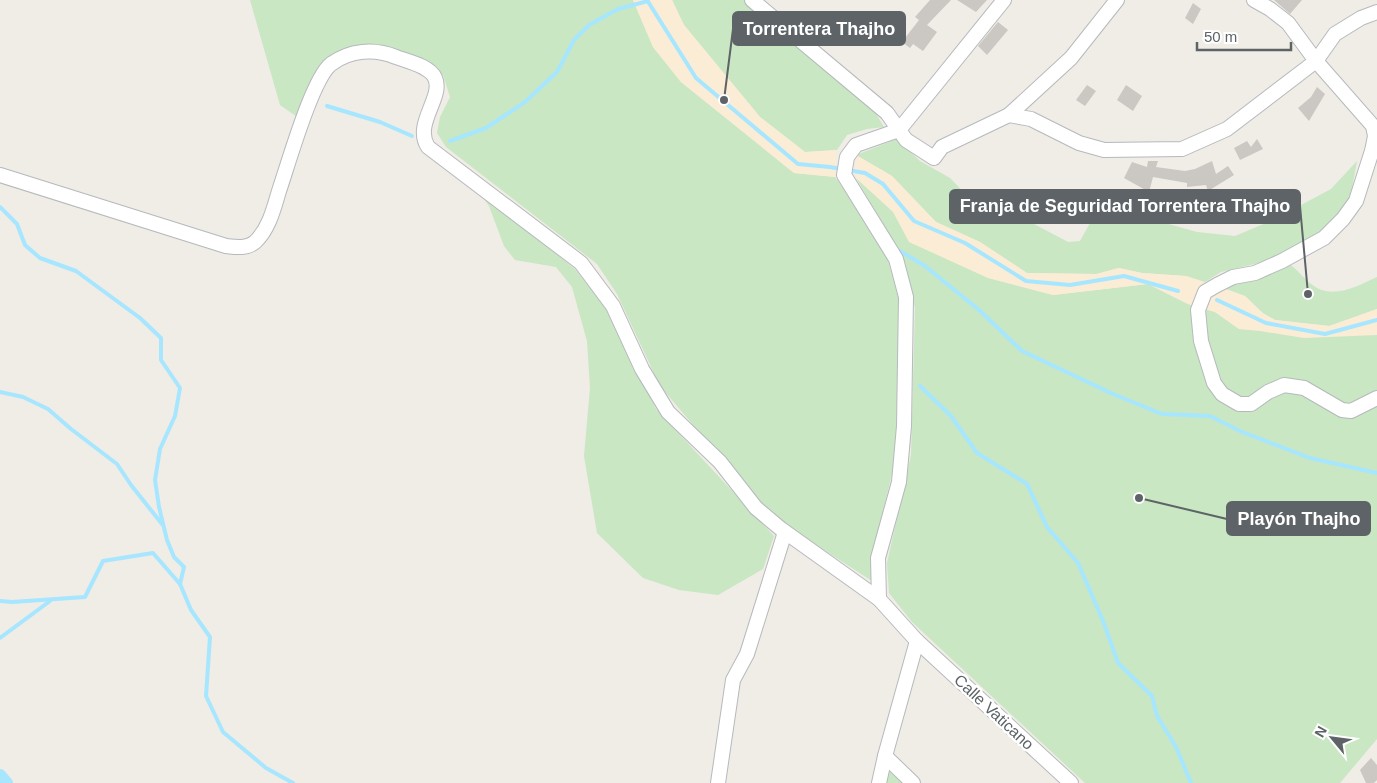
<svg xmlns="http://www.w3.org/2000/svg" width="1377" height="783" font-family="Arial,sans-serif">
  <rect width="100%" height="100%" fill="#f0ece6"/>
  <g fill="#c8e7c2">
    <polygon points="250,0 633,0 653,47 681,82 794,173 835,177 857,208 887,257 900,304 895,461 872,558 875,583 775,518 734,473 660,386 617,294 597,264 446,147 437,133 440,117 450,97 443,75 419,60 378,44 356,45 330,59 303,121 280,105"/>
    <polygon points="672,0 745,0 836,76 876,114 884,127 867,129 847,135 837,150 805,152 760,117 684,25"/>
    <polygon points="897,139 920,161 950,178 975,204 991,213 1034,224 1068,242 1080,241 1095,214 1158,221 1197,232 1235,236 1273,220 1331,189 1357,161 1350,199 1325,229 1267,261 1221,272 1205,282 1186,276 1142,273 1119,268 1097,274 1027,273 980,242 936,222 892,176 856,155"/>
    <polygon points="856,178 894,212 910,242 989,278 1053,295 1148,284 1188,304 1215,312 1239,329 1377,335 1377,739 1340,783 1085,783 912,622 889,593 887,563 911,455 915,308 905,262"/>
    <polygon points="481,195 575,269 608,311 656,409 774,536 763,569 718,595 679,590 643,578 597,533 584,456 590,388 587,341 572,287 556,267 515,260 504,246 489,206"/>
    <path d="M 1291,265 C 1299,272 1308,283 1317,288 C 1337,298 1360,285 1377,277 L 1377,309 L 1330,326 L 1275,320 L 1263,313 L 1245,296 L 1221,287 L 1259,278 Z"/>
    <polygon points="889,771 902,783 886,783"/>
  </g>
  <g fill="#fbecd6">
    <polygon points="633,0 672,0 684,25 760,117 805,152 837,150 835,177 794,173 681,82 653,47"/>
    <polygon points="856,155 892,176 936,222 980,242 1027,273 1096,274 1119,268 1142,273 1186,276 1245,296 1262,313 1275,320 1329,326 1377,309 1377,335 1304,338 1260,331 1239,329 1215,312 1188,304 1148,284 1053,295 988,278 909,242 893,212 856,178 855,169"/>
  </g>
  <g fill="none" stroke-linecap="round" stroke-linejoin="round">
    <g stroke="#a7e6ff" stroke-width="4">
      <polyline points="647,0 696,78 798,164 830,167 865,173 883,184 914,221 965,243 1026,281 1070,285 1124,276 1178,291"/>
      <polyline points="327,106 380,122 412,136"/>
      <polyline points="450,141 486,128 525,102 557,72 574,40 589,25 618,9 648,1"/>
      <polyline points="0,207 17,224 25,245 40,258 76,271 140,318 161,338 161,360 180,388 175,416 160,449 155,480 159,507 167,540 174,557 184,567 180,584"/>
      <polyline points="900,251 925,266 979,310 1022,351 1113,394 1162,414 1210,416 1242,432 1310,458 1377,473"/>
      <polyline points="1217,300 1266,323 1325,334 1377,320"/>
      <polyline points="920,386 951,416 977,453 1027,484 1047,527 1078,563 1103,621 1118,663 1152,696 1157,716 1176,747 1191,783"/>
      <polyline points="0,392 23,397 48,409 71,429 117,464 131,485 162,524"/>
      <polyline points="0,601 12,602 85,597 103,561 153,553 180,584 191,610 210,637 206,696 223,732 266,768 293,783"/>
      <polyline points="0,638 50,601"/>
    </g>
    <polyline stroke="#a7e6ff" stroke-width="12" points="0,775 7,783"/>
  </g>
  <g fill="#cbc7c3">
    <polygon points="930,0 951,0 927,25 937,32 923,51 913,44 910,48 902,42 919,20 915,17"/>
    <polygon points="957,0 987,0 976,12"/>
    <polygon points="1274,0 1302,0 1290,14"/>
    <polygon points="1193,3 1201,9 1193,24 1185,18"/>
    <polygon points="998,22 1008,30 987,55 978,46"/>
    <polygon points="1087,85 1096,91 1085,106 1076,100"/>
    <polygon points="1126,85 1142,96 1133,111 1117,100"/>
    <polygon points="1317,87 1325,94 1309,121 1298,108 1311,97"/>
    <polygon points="1257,139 1263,149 1240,160 1234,148 1247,141 1251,147"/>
    <polygon points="1148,161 1158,161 1156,167 1185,171 1195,169 1212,161 1216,174 1228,166 1234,175 1208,191 1206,185 1187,187 1187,183 1153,177 1149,192 1124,178 1132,162 1147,167"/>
    <polygon points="1371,758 1377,765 1377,780 1374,783 1366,783 1360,770"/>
  </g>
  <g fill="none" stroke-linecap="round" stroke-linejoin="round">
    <g stroke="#b6b9bd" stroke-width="16">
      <g id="minor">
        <polyline points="752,0 887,113 906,140 934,158 942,147 1009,115 1031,119 1079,143 1104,150 1182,149 1227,129 1316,61 1335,34 1361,18 1377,12"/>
        <polyline points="1254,0 1270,9 1288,23 1316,61 1373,126 1375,136 1372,151 1356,201 1343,219 1324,238 1282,261 1255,273 1233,277 1217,285 1205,292 1198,310 1201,341 1214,383 1222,394 1239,404 1251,404 1268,392 1284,385 1304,388 1342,410 1351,411 1377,398"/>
        <polyline points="1009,115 1071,58 1117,0"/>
        <path d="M 0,175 L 226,246 C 235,247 247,249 255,242 C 269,229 274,208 279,191 C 288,165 312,79 331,64 C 350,50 374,48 396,57 C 407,61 430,66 435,78 C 444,97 413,124 428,147 L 581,263 L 613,306 L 642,369 L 668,412 L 720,462 L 756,508 L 781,529 L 879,599 L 917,641 L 1071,783"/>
        <polyline points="879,599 878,558 899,482 904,426 906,297 896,259 844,175 847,157 856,145 899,130 1004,0"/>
        <polyline points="885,756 913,783"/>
        <polyline points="718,783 733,680 747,654 785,532"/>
        <polyline points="879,783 885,756 917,641"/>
      </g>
    </g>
    <use href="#minor" stroke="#fff" stroke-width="14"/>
  </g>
  <g text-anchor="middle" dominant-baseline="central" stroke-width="5" stroke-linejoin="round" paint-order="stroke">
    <g font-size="16" fill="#5d6366" stroke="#fff">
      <text transform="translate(994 712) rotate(43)">Calle Vaticano</text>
    </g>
  </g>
  <path fill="none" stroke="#5d6366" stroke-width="2" d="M724 100L733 29M1308 294L1300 206M1139 498L1227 519"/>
  <g fill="#5d6366" stroke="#fff" stroke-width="2">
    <circle cx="724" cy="100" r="5"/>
    <circle cx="1308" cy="294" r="5"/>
    <circle cx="1139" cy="498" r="5"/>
  </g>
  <g fill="#5d6366" stroke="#5d6366" stroke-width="2">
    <rect x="733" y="12" width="172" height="33" rx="5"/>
    <rect x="950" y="190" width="350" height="33" rx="5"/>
    <rect x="1227" y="502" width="143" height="33" rx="5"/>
  </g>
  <g font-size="18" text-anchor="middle" font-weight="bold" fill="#fff">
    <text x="819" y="35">Torrentera Thajho</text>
    <text x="1125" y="212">Franja de Seguridad Torrentera Thajho</text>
    <text x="1299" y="525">Playón Thajho</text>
  </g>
  <g transform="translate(1332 738) rotate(299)" stroke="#ffffff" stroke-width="4" paint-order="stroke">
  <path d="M0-4L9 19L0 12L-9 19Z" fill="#5d6366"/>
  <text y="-8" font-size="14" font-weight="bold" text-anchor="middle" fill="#5d6366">N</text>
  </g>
  <path d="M1197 42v8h94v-8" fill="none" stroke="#5d6366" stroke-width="2.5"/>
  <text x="1204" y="42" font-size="15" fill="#5d6366" stroke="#ffffff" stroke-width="4" paint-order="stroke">50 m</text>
</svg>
